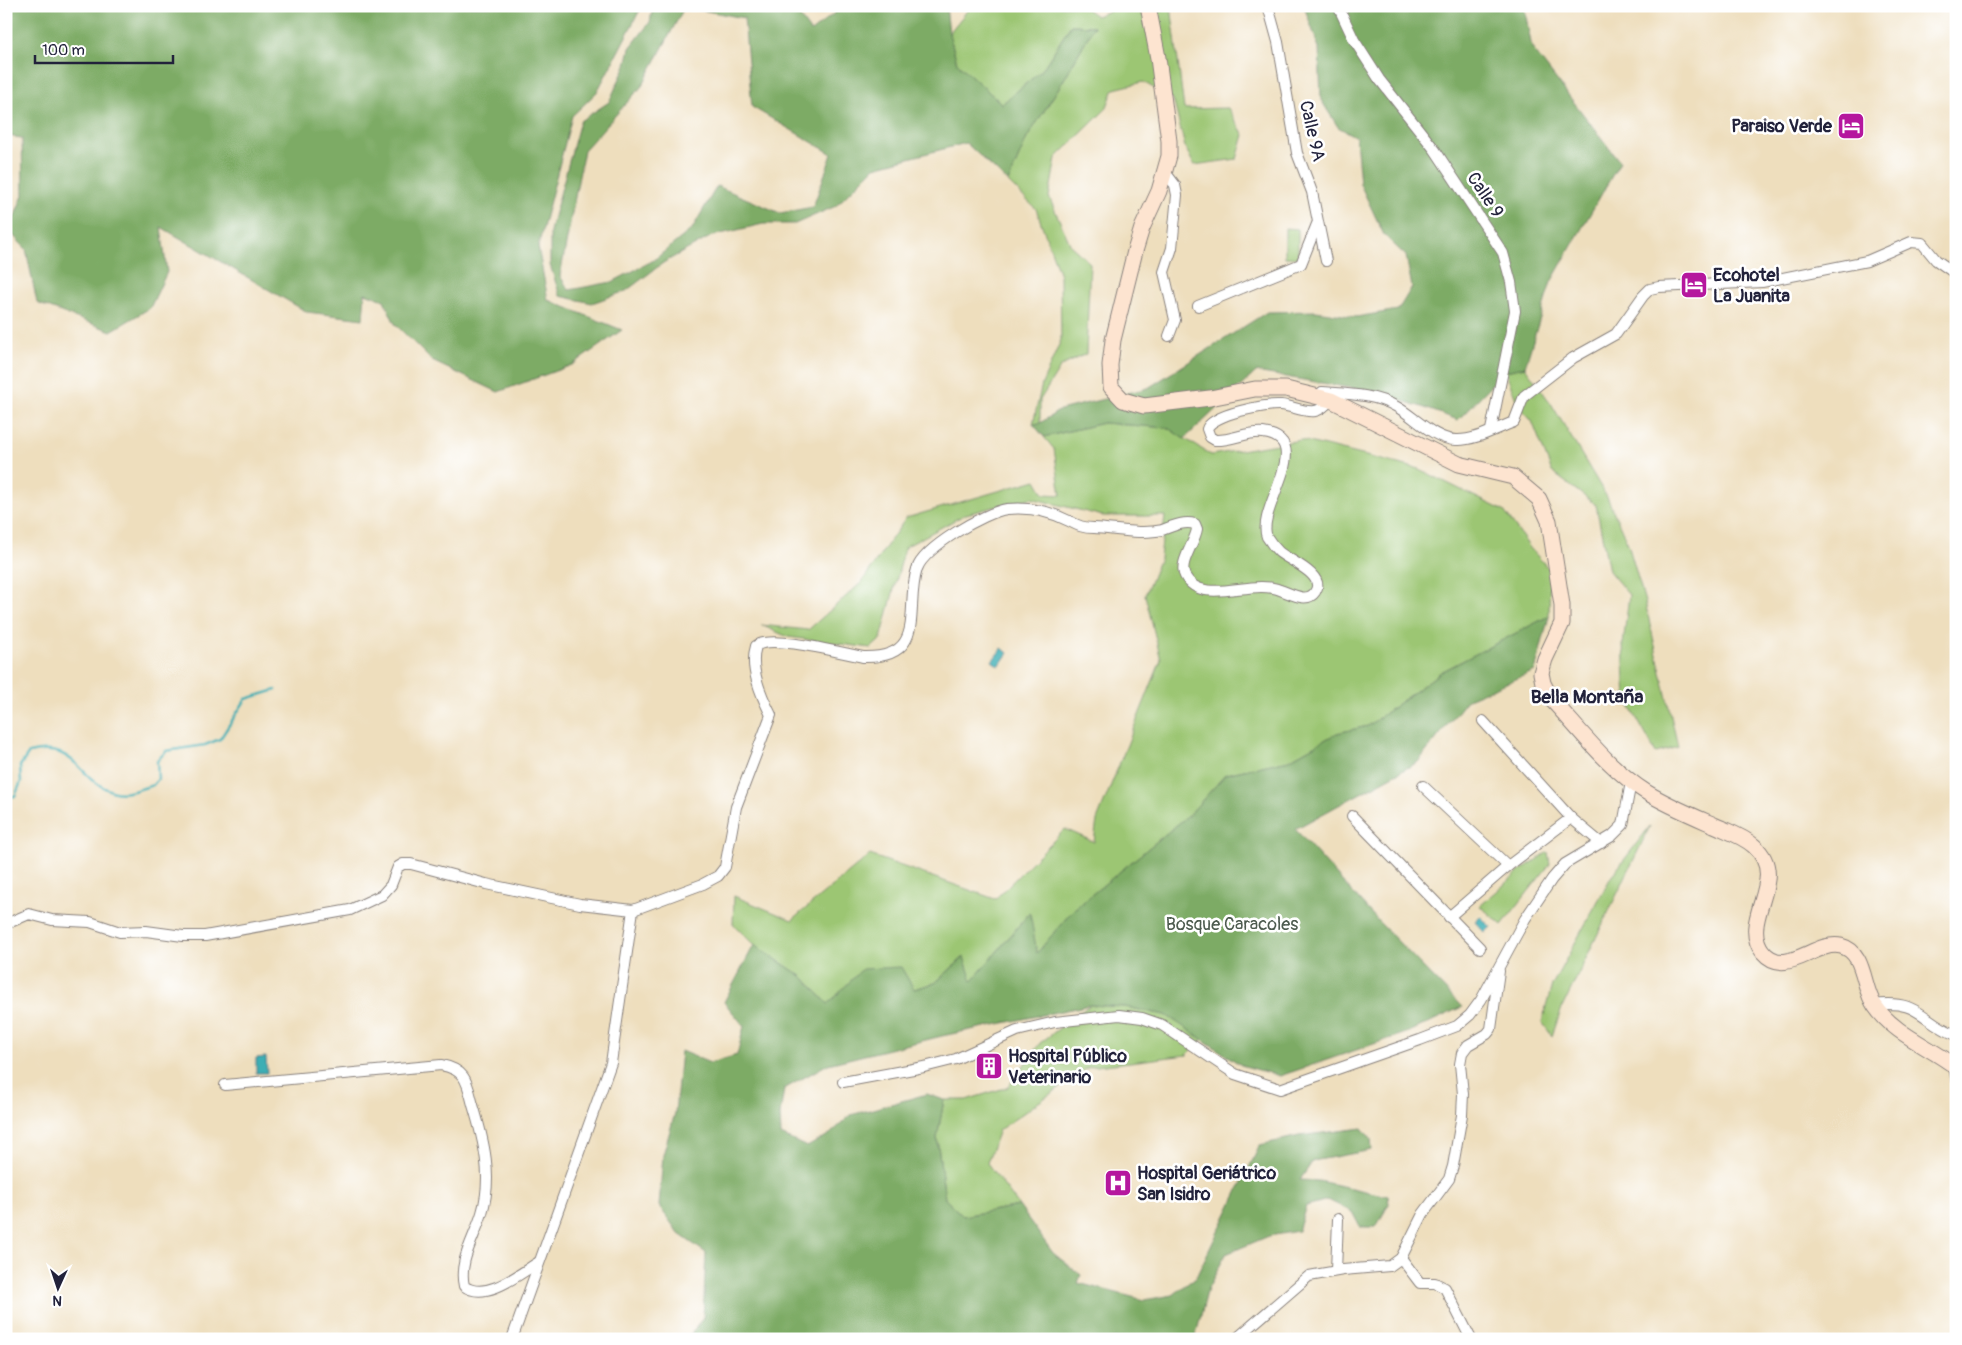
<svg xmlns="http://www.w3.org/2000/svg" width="1962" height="1345" font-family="Pangolin,sans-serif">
  <rect width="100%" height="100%" fill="#fff"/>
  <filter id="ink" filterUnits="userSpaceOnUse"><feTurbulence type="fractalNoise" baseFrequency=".02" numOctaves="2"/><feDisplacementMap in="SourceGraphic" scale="10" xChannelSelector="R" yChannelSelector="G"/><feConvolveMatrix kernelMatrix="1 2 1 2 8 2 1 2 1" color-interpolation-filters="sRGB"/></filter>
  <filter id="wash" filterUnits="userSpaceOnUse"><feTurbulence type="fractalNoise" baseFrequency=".0096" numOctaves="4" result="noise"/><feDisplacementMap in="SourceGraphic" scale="20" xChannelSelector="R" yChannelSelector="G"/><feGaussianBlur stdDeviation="1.12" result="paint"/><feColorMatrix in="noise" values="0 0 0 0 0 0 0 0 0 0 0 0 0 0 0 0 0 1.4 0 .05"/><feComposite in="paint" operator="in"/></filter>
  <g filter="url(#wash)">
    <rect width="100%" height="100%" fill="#eedebd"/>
    <g fill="#9cc673" stroke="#5f7457">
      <polygon points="971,6 1082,6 1096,16 1122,6 1164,11 1164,6 1171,6 1184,109 1228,108 1244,135 1237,159 1194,165 1185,147 1173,99 1143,82 1114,89 1106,109 1056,158 1049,197 1071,246 1090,263 1086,354 1061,366 1040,400 1040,423 1033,424 1042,384 1061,340 1060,275 1036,209 1008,182 1027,138 1063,81 1094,26 1071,25 1042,70 1002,104 957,63 949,33"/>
      <polygon points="1285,228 1298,229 1298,258 1285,257"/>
      <polygon points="1525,367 1552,405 1608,499 1628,544 1645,602 1678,747 1656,753 1626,699 1623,645 1629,595 1609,571 1596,505 1552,472 1532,421 1519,407 1505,371"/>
      <polygon points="1103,423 1168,428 1211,455 1301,440 1419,469 1504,511 1530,548 1550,570 1549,616 1441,672 1368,726 1337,733 1289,760 1226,774 1189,815 1073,910 1037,954 1029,913 972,982 964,957 935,983 914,989 828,1004 803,977 754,945 733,924 734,896 792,920 870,855 995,899 1065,829 1094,842 1097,820 1161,660 1145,595 1160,558 1165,516 1103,516 1031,498 966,514 905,547 881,639 871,648 788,637 761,625 808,630 861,583 906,518 1036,480 1044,494 1061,495 1054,449 1044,437"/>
      <polygon points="1650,826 1562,1008 1552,1036 1542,1022 1552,985 1611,877"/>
      <polygon points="1548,852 1550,864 1502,925 1480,906 1521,870"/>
      <polygon points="1090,1005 1125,1007 1166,1015 1203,1039 1187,1055 1089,1067 999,1130 987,1163 1019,1206 963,1216 945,1199 937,1138 944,1100 966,1100 1008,1087 1040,1043"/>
    </g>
    <g fill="#7dab65" stroke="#506650">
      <polygon points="6,6 642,6 597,92 572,116 538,247 548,300 622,330 572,365 498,392 432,361 395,324 384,300 365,293 363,319 307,312 161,227 167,272 150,308 111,331 37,303 26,249 9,231 23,195 22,138 6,136"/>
      <polygon points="653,6 685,6 642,86 584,150 560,276 569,290 612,282 654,260 692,229 717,186 780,213 813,207 832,154 752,107 744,18 696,9 695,6 792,6 811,32 843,6 946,6 949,33 957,63 1002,104 1042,70 1071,25 1094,26 1063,81 1027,138 1008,182 966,143 875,167 836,206 795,224 763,224 712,236 663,263 626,291 592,303 560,296 550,265 550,231 580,121 609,102 626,65 630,48 650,22"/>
      <polygon points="1304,6 1524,6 1532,48 1620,162 1551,282 1525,367 1505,371 1458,420 1422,407 1369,391 1256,372 1184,439 1168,428 1103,423 1044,437 1033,424 1040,423 1060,410 1148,388 1267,312 1316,311 1356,317 1398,310 1412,287 1406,256 1384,235 1360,184 1356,137 1338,127 1321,100 1319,48"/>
      <polygon points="1549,616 1535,671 1468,699 1418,762 1295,829 1378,921 1462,1007 1409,1032 1280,1076 1241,1065 1166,1015 1125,1007 1090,1005 942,1036 828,1064 784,1089 780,1114 781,1135 807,1147 830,1134 851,1115 927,1094 944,1100 937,1138 945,1199 963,1216 1019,1206 1053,1253 1081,1275 1078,1283 1144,1300 1173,1295 1196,1277 1260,1145 1299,1136 1362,1128 1371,1139 1372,1150 1313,1161 1300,1180 1319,1181 1388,1196 1389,1204 1376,1227 1360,1227 1352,1212 1328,1200 1306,1206 1298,1231 1269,1236 1226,1254 1208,1288 1195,1339 687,1339 703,1318 706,1253 679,1234 659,1206 663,1155 675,1113 681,1051 710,1063 737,1055 744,1026 724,1002 754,945 803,977 828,1004 862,969 901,967 914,989 935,983 964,957 972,981 1030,913 1037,953 1073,910 1189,815 1226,774 1289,760 1337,733 1368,726 1441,672"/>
    </g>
    <g fill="#3caeb4" stroke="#2f6878">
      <polygon points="1002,648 1008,653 999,666 992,661"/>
      <polygon points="1480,916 1491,927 1485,933 1475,922"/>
      <polygon points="266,1057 267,1073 256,1073 256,1058"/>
    </g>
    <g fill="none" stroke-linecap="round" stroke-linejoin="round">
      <path stroke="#3caeb4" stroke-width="2.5" d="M 6,797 L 15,796 L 21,782 L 20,766 L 29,753 C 79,741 78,782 115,792 C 126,795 142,788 153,785 L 158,779 L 157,761 L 166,751 L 205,745 L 220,739 L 246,699 L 276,690"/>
    </g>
  </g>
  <g filter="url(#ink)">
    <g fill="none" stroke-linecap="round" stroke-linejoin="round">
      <g stroke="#88807c" stroke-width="12">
        <g id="street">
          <polyline points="1268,6 1278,42 1297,153 1312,192 1326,261"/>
          <polyline points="1338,6 1354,40 1379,79 1435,150 1503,253 1511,282 1515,311 1491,430"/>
          <polyline points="1165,172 1175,185 1177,195 1172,248 1164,272 1175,320 1169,336"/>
          <polyline points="1198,306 1301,264 1317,224"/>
          <path d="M 1322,392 C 1348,394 1374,394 1397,407 C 1415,417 1435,440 1456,440 C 1475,441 1497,428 1514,422 L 1524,396 L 1573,358 L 1616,334 L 1643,296 L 1650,289 L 1659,287 L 1762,282 L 1867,261 L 1911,242 L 1922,243 L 1936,260 L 1956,274"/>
          <polyline points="1483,721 1571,818 1601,843"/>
          <polyline points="1423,786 1508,866"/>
          <polyline points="1352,816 1480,948"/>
          <polyline points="1449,917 1508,866 1571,818"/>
          <path d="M 6,924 L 29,914 L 52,920 L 90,922 L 120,932 L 146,931 L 183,936 L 205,936 L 350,910 L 382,895 L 391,885 L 398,867 L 403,864 L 411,864 L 486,884 L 580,904 L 633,910 L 703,884 L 718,876 L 725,867 L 736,807 L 771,715 C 761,695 749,668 756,646 C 771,634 841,653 863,657 C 929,659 904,608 917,569 C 923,548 985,512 1007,509 C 1028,507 1050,511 1069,521 C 1079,526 1083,528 1094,528 C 1115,529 1141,535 1162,530 C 1173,526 1183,521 1195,524 L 1197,529 C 1195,543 1178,563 1185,576 C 1202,607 1252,578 1280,590 C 1290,593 1307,604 1315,592 C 1327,575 1288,560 1279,552 C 1274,547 1270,542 1267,537 C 1255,509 1318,440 1263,433 C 1248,431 1231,441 1215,440 L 1210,437 L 1207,429 C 1211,414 1267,404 1281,405 C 1292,406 1304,413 1315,411 C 1322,410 1326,404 1331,400"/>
          <path d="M 1874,1005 C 1919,999 1920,1020 1956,1035"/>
          <polyline points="1954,1066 1956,1078"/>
          <polyline points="843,1082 924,1067 956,1059 1017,1031 1055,1022 1119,1015 1142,1018 1162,1025 1235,1074 1280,1089 1420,1040 1457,1026 1470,1015 1481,1000 1525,919 1552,879 1565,864 1612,836 1623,825 1631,782"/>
          <path d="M 225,1085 L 441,1065 C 467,1070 467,1083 473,1105 C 484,1141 493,1177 482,1213 C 475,1237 458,1261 464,1286 C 486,1302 519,1274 539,1262"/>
          <polyline points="1401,1258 1420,1283 1435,1283 1445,1288 1471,1339"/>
          <polyline points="1336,1271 1338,1219"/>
          <polyline points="512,1339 611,1063 633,910"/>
          <polyline points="1236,1339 1309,1276 1343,1270 1390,1266 1401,1258 1423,1214 1449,1179 1453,1166 1462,1115 1463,1094 1460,1064 1462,1053 1468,1045 1487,1034 1491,1029 1499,971"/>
        </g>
      </g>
      <g stroke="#88807c" stroke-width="17">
        <path id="secondary" d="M 1148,6 L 1158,58 L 1169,141 L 1169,156 L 1159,191 L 1142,228 L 1135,251 L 1113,340 L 1110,365 L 1111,387 L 1123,400 L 1144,406 L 1210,398 L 1255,389 L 1286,389 L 1331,400 L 1459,464 L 1513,477 L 1539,499 L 1549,521 L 1562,605 L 1562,623 L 1545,659 L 1541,673 L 1543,683 L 1551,699 C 1580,730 1609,769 1646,792 C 1667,805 1691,815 1714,825 C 1727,831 1743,836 1754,846 C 1791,879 1737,920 1763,952 C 1786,979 1815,940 1841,946 C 1866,952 1862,989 1875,1006 C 1895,1035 1929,1046 1956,1067"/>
      </g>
      <use href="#street" stroke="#fff" stroke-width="10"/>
      <use href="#secondary" stroke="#fde4d0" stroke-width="15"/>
    </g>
  </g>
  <defs>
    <g id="hotel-square" transform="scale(1.4375)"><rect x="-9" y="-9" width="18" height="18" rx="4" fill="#b5179e" stroke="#fff"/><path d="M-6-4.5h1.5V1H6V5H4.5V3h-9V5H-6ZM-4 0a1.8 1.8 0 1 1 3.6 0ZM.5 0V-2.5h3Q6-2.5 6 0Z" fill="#fff"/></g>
    <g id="building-square" transform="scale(1.4375)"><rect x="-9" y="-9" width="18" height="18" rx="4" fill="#b5179e" stroke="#fff"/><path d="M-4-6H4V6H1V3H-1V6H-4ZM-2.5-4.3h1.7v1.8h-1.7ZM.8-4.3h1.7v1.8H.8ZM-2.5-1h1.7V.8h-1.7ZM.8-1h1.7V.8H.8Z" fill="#fff"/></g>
    <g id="hospital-square" transform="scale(1.4375)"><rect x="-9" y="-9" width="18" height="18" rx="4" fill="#b5179e" stroke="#fff"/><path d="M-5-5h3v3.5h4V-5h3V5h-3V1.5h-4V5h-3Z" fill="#fff"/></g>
  </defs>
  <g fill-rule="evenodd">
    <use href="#hotel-square" x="1851" y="126"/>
    <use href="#hotel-square" x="1694" y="285"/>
    <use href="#building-square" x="989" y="1066"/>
    <use href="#hospital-square" x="1118" y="1183"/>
  </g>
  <g text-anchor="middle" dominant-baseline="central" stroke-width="5" stroke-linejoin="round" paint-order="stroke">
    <g font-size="18" font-weight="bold" fill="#22223b" stroke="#fff" text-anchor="start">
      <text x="1832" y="126" text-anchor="end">Paraiso Verde</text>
      <text x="1713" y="275">Ecohotel<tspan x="1713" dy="21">La Juanita</tspan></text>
      <text x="1008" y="1056">Hospital Público<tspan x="1008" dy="21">Veterinario</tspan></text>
      <text x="1137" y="1173">Hospital Geriátrico<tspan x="1137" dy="21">San Isidro</tspan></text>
    </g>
    <g font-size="18" fill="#22223b" stroke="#fff">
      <text transform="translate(1312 131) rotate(77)">Calle 9A</text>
      <text transform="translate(1485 195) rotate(56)">Calle 9</text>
    </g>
    <g font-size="18" fill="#4d5b4f" stroke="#fff">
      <text x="1232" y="924">Bosque Caracoles</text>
    </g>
    <g font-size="19" font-weight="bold" fill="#22223b" stroke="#fff">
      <text x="1587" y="697">Bella Montaña</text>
    </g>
  </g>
  <rect width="1962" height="1345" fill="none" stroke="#fff" stroke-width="25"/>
  <g transform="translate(58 1288) rotate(183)" stroke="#ffffff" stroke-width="4" paint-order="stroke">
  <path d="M0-4L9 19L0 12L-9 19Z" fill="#22223b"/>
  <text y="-8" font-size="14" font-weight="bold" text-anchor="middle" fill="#22223b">N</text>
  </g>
  <path d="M35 55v8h138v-8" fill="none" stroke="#22223b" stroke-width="2.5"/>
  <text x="42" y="55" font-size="15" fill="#22223b" stroke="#ffffff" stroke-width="4" paint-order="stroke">100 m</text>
</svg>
